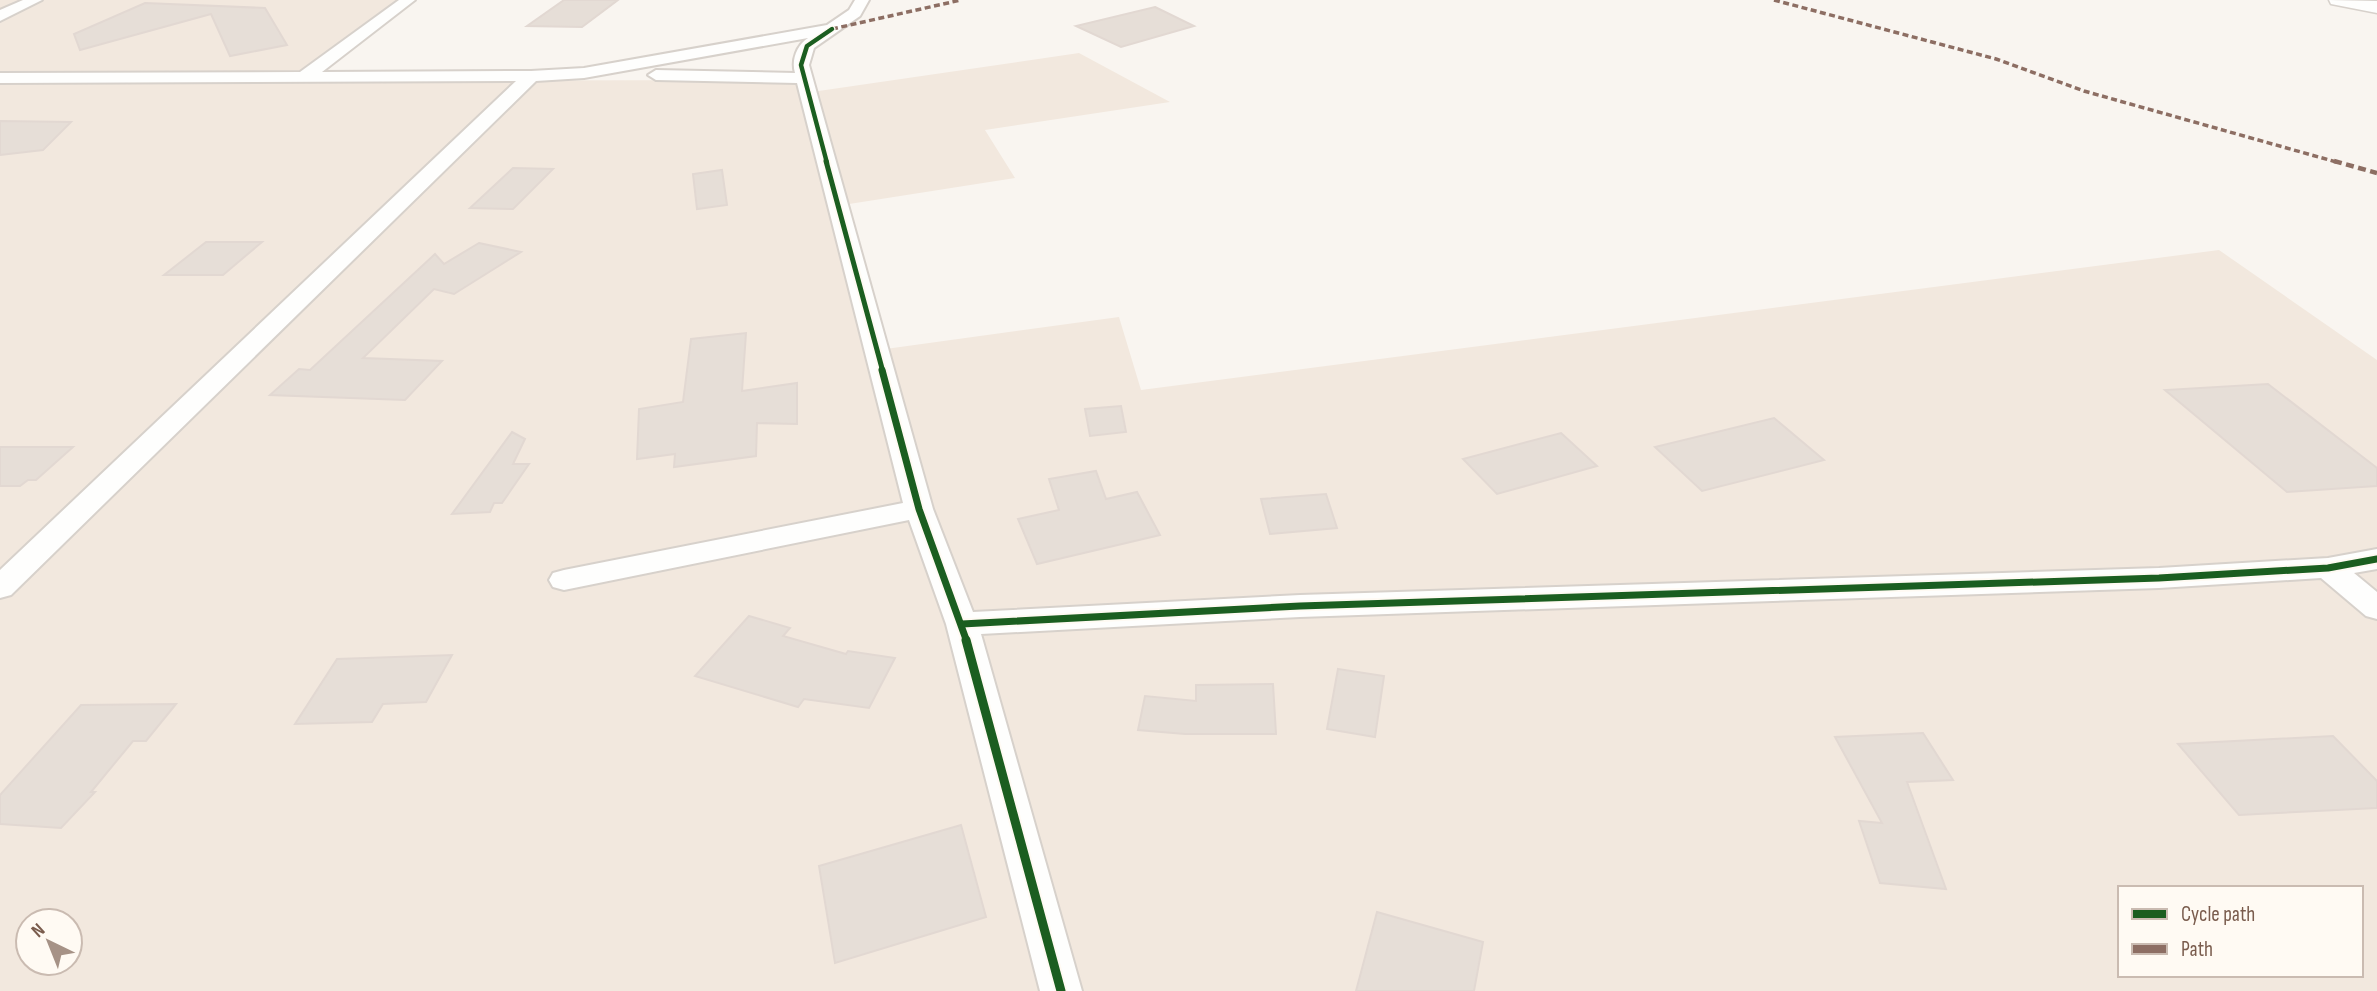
<svg xmlns="http://www.w3.org/2000/svg" width="2377" height="991" font-family="'Sofia Sans Condensed',sans-serif">
  <rect width="100%" height="100%" fill="#f9f5f0"/>
  <path fill="#f2e8de" fill-rule="evenodd" d="M 0,0 L 403,0 L 293,81 L 799,80 L 798,94 L 1079,53 L 1170,102 L 985,130 L 1015,178 L 830,207 L 871,351 L 1119,317 L 1141,390 L 2219,250 L 2377,360 L 2377,991 L 0,991 ZM 2120,888 L 2361,888 L 2361,975 L 2120,975 ZM 28,921 L 70,921 L 70,963 L 28,963 Z"/>
  <g fill="#e6ded7" stroke="#e2d8d2" stroke-width="2">
    <polygon points="564,0 618,0 582,27 527,26"/>
    <polygon points="145,3 265,8 287,45 230,56 211,14 80,50 74,34"/>
    <polygon points="1155,7 1194,26 1121,47 1076,26"/>
    <polygon points="0,121 71,122 43,150 0,155"/>
    <polygon points="513,168 553,169 513,209 470,208"/>
    <polygon points="722,170 727,205 697,209 693,174"/>
    <polygon points="206,242 262,242 223,275 164,275"/>
    <polygon points="479,243 521,252 454,294 434,289 363,358 442,361 405,400 270,395 299,369 310,370 435,254 444,264"/>
    <polygon points="746,333 742,391 797,383 797,424 757,423 756,456 674,467 675,454 637,459 639,409 683,402 691,339"/>
    <polygon points="2268,384 2377,468 2377,486 2287,492 2165,390"/>
    <polygon points="1121,406 1126,432 1090,436 1085,409"/>
    <polygon points="1774,418 1824,460 1702,491 1655,447"/>
    <polygon points="512,432 525,439 513,464 529,464 502,503 494,503 490,512 452,514"/>
    <polygon points="1561,433 1597,466 1497,494 1463,459"/>
    <polygon points="0,447 73,447 36,480 28,480 20,486 0,486"/>
    <polygon points="1096,471 1106,499 1137,492 1160,535 1037,564 1018,519 1059,510 1049,479"/>
    <polygon points="1326,494 1337,528 1270,534 1261,499"/>
    <polygon points="749,616 790,628 783,636 846,654 848,651 895,658 869,708 804,699 798,707 695,676"/>
    <polygon points="452,655 426,702 383,704 372,722 295,724 337,659"/>
    <polygon points="1338,669 1384,676 1375,737 1327,729"/>
    <polygon points="1273,684 1276,734 1185,734 1138,730 1145,696 1196,701 1196,685"/>
    <polygon points="176,704 146,741 133,741 91,792 95,792 61,828 0,824 0,795 81,705"/>
    <polygon points="1923,733 1953,780 1907,782 1946,889 1880,883 1859,821 1882,823 1835,737"/>
    <polygon points="2333,736 2377,781 2377,808 2239,815 2178,744"/>
    <polygon points="961,825 986,917 835,963 819,866"/>
    <polygon points="1377,912 1483,942 1474,991 1356,991"/>
  </g>
  <g fill="none" stroke-linecap="round" stroke-linejoin="round">
    <g stroke="#d7d1cb" stroke-width="4">
      <g id="minor">
        <polygon points="23,0 42,0 0,21 0,10"/>
        <path d="M 399,0 L 415,0 L 322,72 L 531,71 L 584,68 L 827,25 L 849,10 L 855,0 L 869,0 L 860,16 L 814,48 L 809,65 L 933,509 L 973,612 L 1300,595 L 2159,568 L 2328,558 L 2377,549 L 2377,569 L 2354,573 L 2377,592 L 2377,619 L 2366,616 L 2321,578 L 2159,588 L 1300,617 L 981,634 L 1082,991 L 1040,991 L 946,624 L 909,520 L 564,590 L 553,587 L 549,580 L 553,573 L 564,570 L 903,503 L 797,83 L 656,80 L 648,75 L 656,70 L 795,73 C 791,60 797,45 808,38 L 584,78 L 536,81 L 11,595 L 0,598 L 0,570 L 516,81 L 0,83 L 0,73 L 300,72 Z"/>
      </g>
    </g>
    <g stroke="#d7d1cb" stroke-width="3">
      <polygon id="tertiary" points="2329,0 2377,1 2377,13 2331,4"/>
    </g>
    <use href="#minor" fill="#fefefd" fill-rule="evenodd"/>
    <use href="#tertiary" fill="#fefefd" fill-rule="evenodd"/>
    <g stroke="#8d6e63" stroke-width="3.5" stroke-dasharray="6 3.5" stroke-linecap="butt">
      <polyline points="1774,0 1996,59 2084,91 2340,163"/>
      <polyline points="832,29 961,0"/>
    </g>
    <polyline stroke="#8d6e63" stroke-width="4.5" stroke-dasharray="8 4.5" stroke-linecap="butt" points="2334,161 2377,173"/>
    <g stroke="#fffaf3" stroke-width="7">
      <polyline id="cycleway-far3" points="827,163 801,65 807,46 832,29"/>
    </g>
    <g stroke="#fffaf3" stroke-width="9">
      <polyline id="cycleway-far2" points="826,161 883,372"/>
    </g>
    <g stroke="#fffaf3" stroke-width="11">
      <g id="cycleway-far1">
        <polyline points="882,370 919,509 967,642"/>
        <polyline points="962,624 1300,606 2159,578 2328,568 2377,559"/>
      </g>
    </g>
    <g stroke="#fffaf3" stroke-width="13">
      <polyline id="cycleway" points="966,640 1061,991"/>
    </g>
    <use href="#cycleway-far3" stroke="#1b5e20" stroke-width="4.5"/>
    <use href="#cycleway-far2" stroke="#1b5e20" stroke-width="5"/>
    <use href="#cycleway-far1" stroke="#1b5e20" stroke-width="7"/>
    <use href="#cycleway" stroke="#1b5e20" stroke-width="9"/>
  </g>
  <rect x="2118" y="886" width="245" height="91" fill="#fffaf3" stroke="#cabbb1" stroke-width="2"/>
  <rect x="2132" y="909" width="35" height="10" fill="#1b5e20" stroke="#cabbb1" stroke-width="2"/>
  <text x="2181" y="921" font-size="21" fill="#7a5c4d">Cycle path</text>
  <rect x="2132" y="944" width="35" height="10" fill="#8d6e63" stroke="#cabbb1" stroke-width="2"/>
  <text x="2181" y="956" font-size="21" fill="#7a5c4d">Path</text>
  <g transform="translate(49 942) rotate(317)"><circle r="33" fill="#fffaf3" stroke="#cabbb1" stroke-width="2"/>
  <path d="M0-5L12 26L0 18L-12 26Z" fill="#a69286"/>
  <text y="-10" font-size="19" font-weight="bold" text-anchor="middle" fill="#7a5c4d">N</text>
  </g>
</svg>
